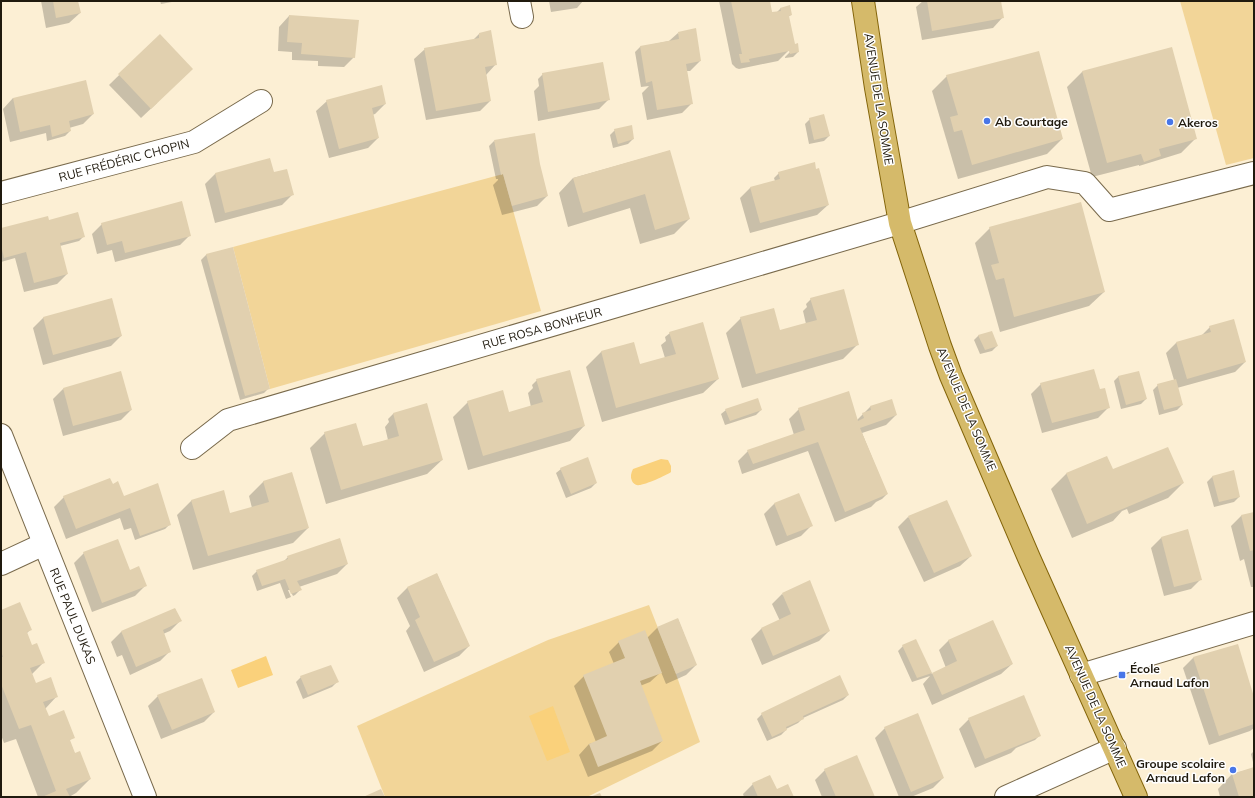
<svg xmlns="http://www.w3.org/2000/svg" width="1255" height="798" font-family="Mulish,sans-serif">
  <rect width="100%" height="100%" fill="#fcefd4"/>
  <g fill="#f2d598">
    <polygon points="1180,1 1254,1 1254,158 1226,165"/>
    <polygon points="503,174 541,311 270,389 233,247"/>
    <polygon points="649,605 676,674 700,742 587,797 385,797 357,726 548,640"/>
  </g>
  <g fill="#fad17b">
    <path d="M 661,459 L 668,460 L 671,466 L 671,472 C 667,475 645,485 639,485 C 636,486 633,483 632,481 C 630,477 631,473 633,469 Z"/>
    <polygon points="266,656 273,675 238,688 231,670"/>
    <polygon points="553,706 570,752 547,761 529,716"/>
  </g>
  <g fill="#0003">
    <polygon points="41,1 77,1 80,13 69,23 46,28"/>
    <polygon points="160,1 177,1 161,4"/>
    <polygon points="549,1 583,1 577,8 551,12"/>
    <polygon points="719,1 769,1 772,14 776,13 781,8 791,15 788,17 793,44 798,52 793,57 785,58 785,57 792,50 789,50 778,61 739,69 736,68 732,64"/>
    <polygon points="923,1 1000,1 1003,17 993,28 922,40 916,7"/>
    <polygon points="289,16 354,57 344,67 318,66 318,61 292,60 292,52 278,51 279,27"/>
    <polygon points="678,33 700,61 690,71 686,71 692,103 682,113 647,120 642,93 649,86 641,87 635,52 640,47 669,41"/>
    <polygon points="479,34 496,64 486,75 490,101 480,111 426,120 414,59 425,49 473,40"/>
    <polygon points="160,35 157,103 141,118 109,85"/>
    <polygon points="1171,48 1196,138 1181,153 1139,166 1139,165 1092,177 1067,87 1082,72"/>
    <polygon points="543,74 609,99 599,109 538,121 534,91 539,86 538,79"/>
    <polygon points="947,76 1062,139 1047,154 958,179 932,91"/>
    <polygon points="13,98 93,114 83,124 69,128 70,131 65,136 47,141 46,133 10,142 3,109"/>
    <polygon points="327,101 385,104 375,114 372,115 378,138 368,148 329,158 316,111"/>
    <polygon points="810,119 829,136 824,141 809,144 805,124"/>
    <polygon points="615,130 633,139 628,144 613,148 610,135"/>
    <polygon points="494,141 539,164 547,196 537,206 502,215 493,185 498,180 498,179 496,179 489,146"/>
    <polygon points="669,151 689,219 674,234 640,244 630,208 568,227 559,193 573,178"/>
    <polygon points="234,169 273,173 292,195 282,205 215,223 205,184 215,174"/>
    <polygon points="779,173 828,205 817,215 750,233 740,198 750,188 775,181 774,178"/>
    <polygon points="48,222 84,236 79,241 60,246 67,274 57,284 24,292 15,258 1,262 1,229"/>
    <polygon points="102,224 190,235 180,245 115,262 112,250 97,254 92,234"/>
    <polygon points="990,228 1104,292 1089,306 1000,332 975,243"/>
    <polygon points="232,248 269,388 264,393 240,400 201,260 206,255"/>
    <polygon points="111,299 121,336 111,346 43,365 33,328 43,318"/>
    <polygon points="811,299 858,344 843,359 742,388 726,333 741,318 779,331 806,324 803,311 807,307 806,304"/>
    <polygon points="1210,327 1245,362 1235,372 1177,388 1182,405 1177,410 1159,415 1153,390 1158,385 1174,380 1166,353 1176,343 1201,336"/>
    <polygon points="670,333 718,379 703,393 602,422 586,367 601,352 633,343 640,366 665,358 661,345 666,341 665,337"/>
    <polygon points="979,335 997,346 992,351 980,354 974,340"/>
    <polygon points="1119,376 1146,399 1141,404 1121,409 1114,381"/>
    <polygon points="537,380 584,426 570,441 468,470 453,417 468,402 509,413 531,407 528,393 533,388 532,385"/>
    <polygon points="1041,384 1099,391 1108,408 1098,418 1042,433 1031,394"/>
    <polygon points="63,389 131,410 121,420 63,436 53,399"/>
    <polygon points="891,400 896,415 886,425 862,433 887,494 882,499 876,502 871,507 835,522 808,451 742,474 738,461 748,451 794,435 789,419 799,409 857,420 870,407"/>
    <polygon points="426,405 442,460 427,474 326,504 310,448 325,433 362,447 388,440 385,427 389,422 388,419 393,414"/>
    <polygon points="726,410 761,410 756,415 725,425 721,414"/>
    <polygon points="1106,457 1113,471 1183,483 1168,498 1129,514 1127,509 1122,511 1113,521 1072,538 1051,489 1066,474"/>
    <polygon points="561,469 596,483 591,488 566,498 556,473"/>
    <polygon points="1233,472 1239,497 1234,502 1214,507 1207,482 1212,477"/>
    <polygon points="264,481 308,528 293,543 193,570 177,515 192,500 229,514 252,508 249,496"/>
    <polygon points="112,485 123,497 170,524 165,529 135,540 131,528 124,530 120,518 66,539 54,507 64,497"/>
    <polygon points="799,495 811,526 801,536 776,546 764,514 774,504"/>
    <polygon points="1254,513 1254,587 1251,587 1244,559 1240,561 1231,526 1241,516"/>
    <polygon points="908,517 971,556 960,566 924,582 898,527"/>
    <polygon points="1187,530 1201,579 1191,589 1164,596 1151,548 1161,538"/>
    <polygon points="84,553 129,572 145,586 135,596 92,612 74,563"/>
    <polygon points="288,557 347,564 337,574 299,587 300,590 295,595 293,596 290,590 288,590 291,597 286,599 280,583 257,591 252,576 257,571 283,562"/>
    <polygon points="437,574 469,646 459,656 424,672 406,631 410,626 397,598 407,588"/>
    <polygon points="782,594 829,631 819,641 762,665 751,639 761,629 780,621 772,604"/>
    <polygon points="175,609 180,621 170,631 163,634 170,651 160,661 130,675 122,655 117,657 111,642 121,632"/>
    <polygon points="1,611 30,630 26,634 31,646 43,663 31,675 35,684 57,696 45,709 48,717 73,737 69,741 75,754 90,779 76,793 69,797 38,797 16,739 4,743 1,735"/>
    <polygon points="678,619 696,665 686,675 666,684 661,672 650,682 640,686 662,741 652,751 588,777 579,755 589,744 596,742 574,686 584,676 614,664 609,652 619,642 647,638 657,628"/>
    <polygon points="949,640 1012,664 1001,674 932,705 923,684 930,676 912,682 898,651 903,646 915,641 932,674 946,668 939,650"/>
    <polygon points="1237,645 1254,701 1254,728 1250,731 1209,745 1183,668 1193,658"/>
    <polygon points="301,677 337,682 332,687 303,699 296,682"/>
    <polygon points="848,695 843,700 803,718 798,723 786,729 786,730 781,735 767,741 757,719 762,714"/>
    <polygon points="158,696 214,712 204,722 161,739 148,706"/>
    <polygon points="969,719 1040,735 1035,740 1016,748 1011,753 975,768 959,729"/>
    <polygon points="885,728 943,778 933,788 911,797 899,797 875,738"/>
    <polygon points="1254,751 1254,766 1251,754"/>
    <polygon points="1254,768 1254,797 1220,797 1218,789 1232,774"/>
    <polygon points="825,770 874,797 822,797 815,780"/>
    <polygon points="753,784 776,790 793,797 744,797 743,794"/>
  </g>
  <g fill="#e1d0af">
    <polygon points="53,1 78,1 81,13 56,18"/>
    <polygon points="731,1 770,1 772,12 781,11 780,8 790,5 792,15 789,16 795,44 798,43 799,52 790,54 789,51 749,59 750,62 741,63 739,54 742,54"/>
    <polygon points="927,1 1001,1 1004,18 932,31"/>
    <polygon points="289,15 359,20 355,58 301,54 302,43 287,42"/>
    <polygon points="696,28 701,61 686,64 693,104 657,110 652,81 646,83 640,46 679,39 678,32"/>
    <polygon points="491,30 497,65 485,67 491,101 436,111 424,48 479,38 479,33"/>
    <polygon points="160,34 193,69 151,109 118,74"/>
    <polygon points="1172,47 1197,139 1159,149 1161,156 1144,162 1141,154 1107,163 1082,71"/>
    <polygon points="1039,51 1063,139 972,165 962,130 954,132 950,117 958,115 946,75"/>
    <polygon points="603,62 610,100 548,112 542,73"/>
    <polygon points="86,80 94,114 69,121 71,131 52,137 50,125 20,132 13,98"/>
    <polygon points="382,85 386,104 372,108 379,138 339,149 326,100"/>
    <polygon points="824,114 830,136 814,140 809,118"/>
    <polygon points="632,125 634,139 618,144 614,129"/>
    <polygon points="535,133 540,164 548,196 512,206 503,174 501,175 494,140"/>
    <polygon points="670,150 690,219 655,230 645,194 583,213 573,178"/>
    <polygon points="270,158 274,172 287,169 294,195 225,213 215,173"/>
    <polygon points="815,162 816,169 819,168 829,205 760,223 750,187 780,179 778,172"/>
    <polygon points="182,201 191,236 125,253 122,241 107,245 101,223"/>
    <polygon points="1081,202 1105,292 1014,317 1004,278 996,280 991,265 999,263 989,227"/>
    <polygon points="78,212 85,237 60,243 68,274 34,283 26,252 4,258 1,245 1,228 48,216 49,220"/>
    <polygon points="233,247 270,389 245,396 206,254"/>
    <polygon points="844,289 859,345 756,374 740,317 774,308 780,330 798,325 817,320 810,298"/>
    <polygon points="112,298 122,336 53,355 43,317"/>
    <polygon points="1234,319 1246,362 1187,379 1176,342 1211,332 1209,326"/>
    <polygon points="703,322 719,379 616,408 601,351 634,342 640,364 676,354 669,332"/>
    <polygon points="992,331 998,346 985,350 978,335"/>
    <polygon points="1094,369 1100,389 1105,388 1110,408 1052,423 1040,383"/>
    <polygon points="570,370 585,426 483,456 467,401 503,390 509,412 543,402 536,379"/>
    <polygon points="121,371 132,410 73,426 63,388"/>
    <polygon points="1139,371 1147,399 1126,405 1118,376"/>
    <polygon points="1176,379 1183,405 1164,410 1157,384"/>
    <polygon points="849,391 858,421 864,418 862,413 871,410 870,406 892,399 897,415 860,428 888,494 845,512 818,442 753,464 747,450 805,430 798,408"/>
    <polygon points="758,398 762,410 730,421 725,409"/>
    <polygon points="427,403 443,460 341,490 324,432 356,423 363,446 382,441 399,436 393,413"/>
    <polygon points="1168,447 1184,483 1087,524 1066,473 1107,456 1113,469"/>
    <polygon points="588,457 597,483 571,494 560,468"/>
    <polygon points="1234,470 1240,497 1219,502 1212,476"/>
    <polygon points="292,472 309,528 208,556 191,500 224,490 230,513 269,502 263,481"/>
    <polygon points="110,478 113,484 118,481 124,496 158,483 171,525 140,536 130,508 76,529 63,496"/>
    <polygon points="799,493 813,526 787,536 774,503"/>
    <polygon points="947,500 972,556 934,573 908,516"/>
    <polygon points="1254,512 1254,550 1250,551 1241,515"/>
    <polygon points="1188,529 1202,580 1174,587 1161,537"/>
    <polygon points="340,538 348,564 297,581 302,590 291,594 285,579 262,586 256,570 288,559 287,556"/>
    <polygon points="118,539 130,570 139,566 147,586 102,603 83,552"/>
    <polygon points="437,573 470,646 434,662 415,620 420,617 407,587"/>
    <polygon points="810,580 830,631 773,656 761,628 791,614 782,593"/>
    <polygon points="20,602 32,630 27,632 32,645 37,643 45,663 30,668 36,683 51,677 58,697 43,702 49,716 64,710 75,738 70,740 75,753 80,751 91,779 66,789 70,797 42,797 56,791 31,725 19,729 1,684 1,657 3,657 1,651 1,610"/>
    <polygon points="175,608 182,621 163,630 171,652 136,667 121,631"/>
    <polygon points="678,618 697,665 676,674 657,627"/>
    <polygon points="993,620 1013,664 942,695 932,673 957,661 948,640"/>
    <polygon points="645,630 662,673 640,681 663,741 598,767 589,744 607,736 583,675 625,658 618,641"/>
    <polygon points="916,639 932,673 917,678 902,645"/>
    <polygon points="1238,644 1254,697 1254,724 1219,736 1193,657"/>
    <polygon points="331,665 339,682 308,695 300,676"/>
    <polygon points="840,675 849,695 803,716 804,719 786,727 787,730 772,737 761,713"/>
    <polygon points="202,678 215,712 172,730 157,695"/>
    <polygon points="1024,695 1041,736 985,759 968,718"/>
    <polygon points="918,713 944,778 911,792 884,727"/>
    <polygon points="857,755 875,797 836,797 824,769"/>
    <polygon points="1254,767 1254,797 1239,797 1232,774"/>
    <polygon points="770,775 777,789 788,784 794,797 758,797 752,783"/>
    <polygon points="381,789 385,797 363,797"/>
    <polygon points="600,793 602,797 590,797"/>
  </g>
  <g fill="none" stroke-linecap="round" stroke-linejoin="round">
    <g stroke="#796a4c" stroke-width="24">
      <g id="minor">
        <polyline points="519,1 522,17"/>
        <polyline points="1,193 194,142 261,101"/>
        <polyline points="1,435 145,797"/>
        <polyline points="192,448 228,420 886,227 1047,177 1085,183 1109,210 1254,173"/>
        <polyline points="1,564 44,544"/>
        <polyline points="1081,675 1254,623"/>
        <polyline points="1006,797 1115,748"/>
      </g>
    </g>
    <g stroke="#836409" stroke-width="24">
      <polyline id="major" points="863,1 876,88 900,223 940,346 951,376 1029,558 1136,797"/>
    </g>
    <use href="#minor" stroke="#fff" stroke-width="22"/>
    <use href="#major" stroke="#d5ba6a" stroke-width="22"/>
  </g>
  <g fill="#4876e8" stroke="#fff" stroke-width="1.5">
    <circle cx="987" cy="121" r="4"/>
    <circle cx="1170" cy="122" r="4"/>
    <rect x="1118" y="671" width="8" height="8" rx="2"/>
    <circle cx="1233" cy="770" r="4"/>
  </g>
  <g text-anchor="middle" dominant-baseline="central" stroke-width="3" stroke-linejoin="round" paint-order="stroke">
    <g font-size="12" fill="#201a0e" stroke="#fff">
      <text transform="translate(879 99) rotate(81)">AVENUE DE LA SOMME</text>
      <text transform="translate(124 160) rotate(-15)">RUE FRÉDÉRIC CHOPIN</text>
      <text transform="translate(542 328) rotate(-16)">RUE ROSA BONHEUR</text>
      <text transform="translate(967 409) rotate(67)">AVENUE DE LA SOMME</text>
      <text transform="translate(73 616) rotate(68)">RUE PAUL DUKAS</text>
      <text transform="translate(1096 706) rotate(66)">AVENUE DE LA SOMME</text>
    </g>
    <g font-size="12" font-weight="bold" fill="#201a0e" stroke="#fff" text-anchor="start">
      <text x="995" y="121">Ab Courtage</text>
      <text x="1178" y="122">Akeros</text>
      <text x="1130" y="668">École<tspan x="1130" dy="14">Arnaud Lafon</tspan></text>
      <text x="1225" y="763" text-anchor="end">Groupe scolaire<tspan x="1225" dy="14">Arnaud Lafon</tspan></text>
    </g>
  </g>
  <rect width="1255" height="798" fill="none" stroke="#201a0e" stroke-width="4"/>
</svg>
